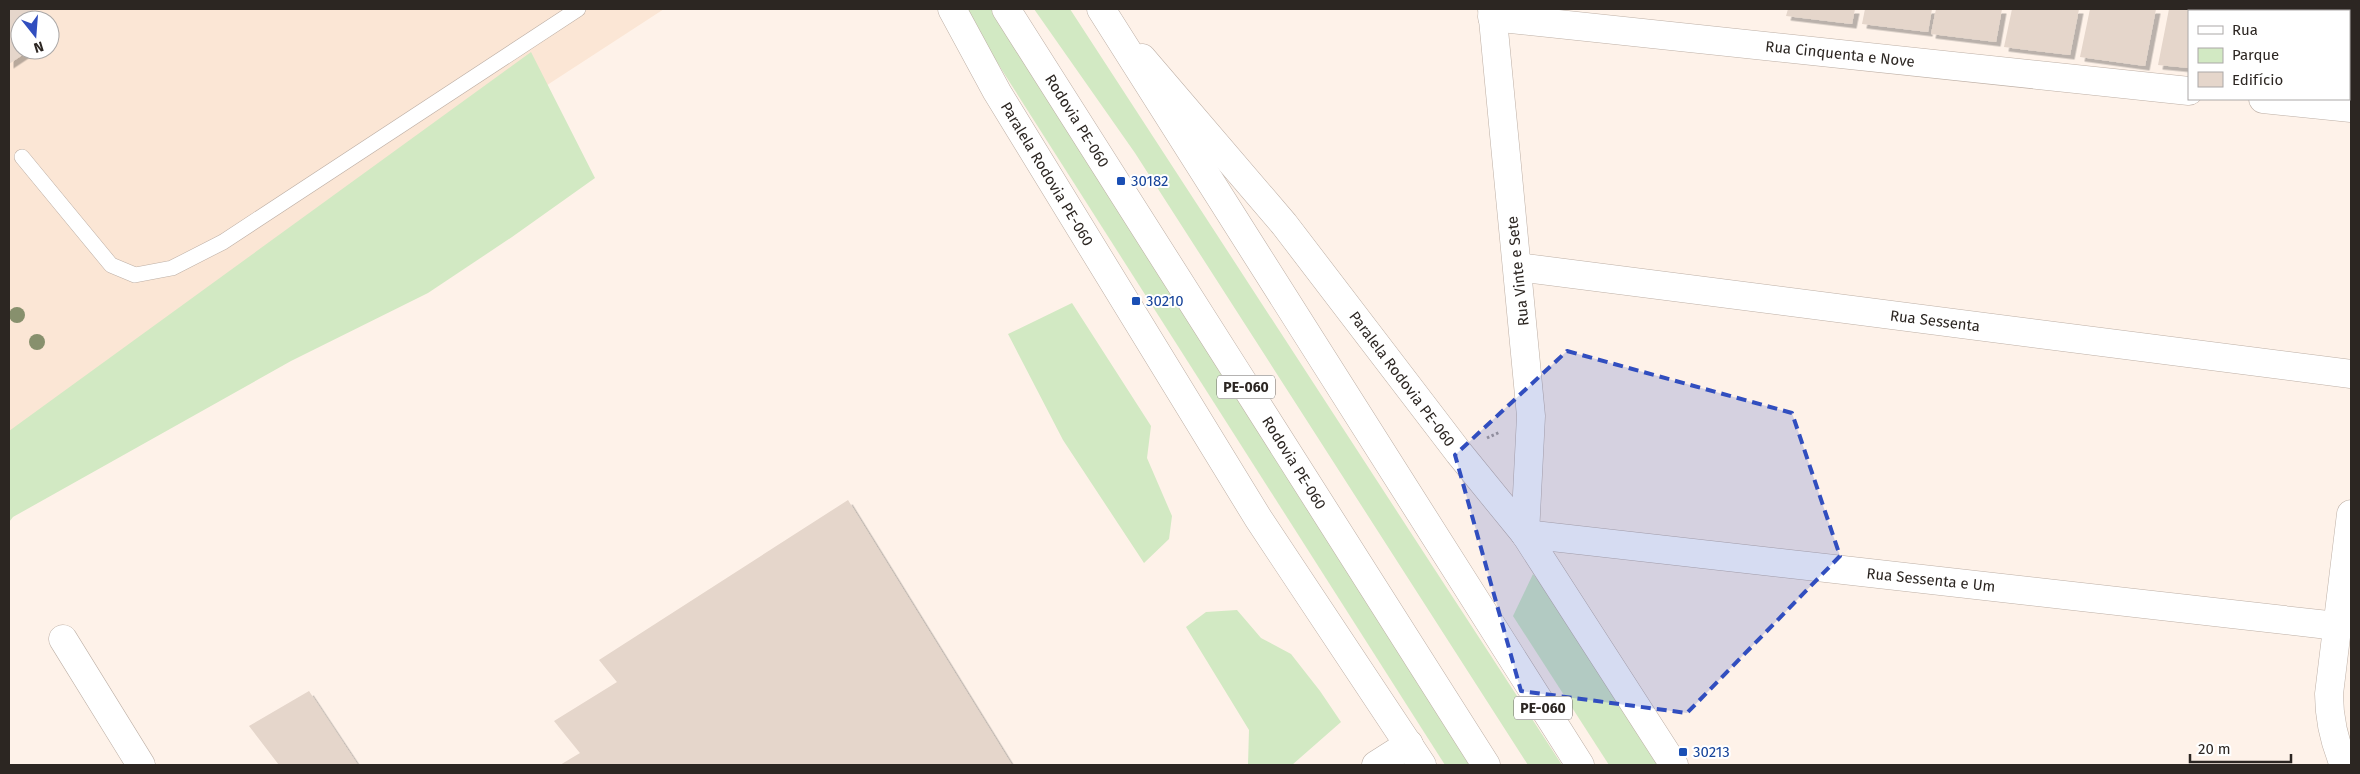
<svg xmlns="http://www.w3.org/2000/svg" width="2360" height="774" font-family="'Fira Sans',sans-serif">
  <defs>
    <filter id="shadow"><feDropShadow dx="4.5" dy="4.5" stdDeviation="0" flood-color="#0004"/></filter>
  </defs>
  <rect width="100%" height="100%" fill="#fef2e9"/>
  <path fill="#fbe6d5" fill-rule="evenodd" d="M 9,9 L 664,9 L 9,435 ZM 20,20 L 50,20 L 50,50 L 20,50 Z"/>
  <g fill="#d2e9c3">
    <polygon points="963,9 994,9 1481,765 1445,765"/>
    <polygon points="1034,9 1070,9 1562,765 1528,765 1135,153"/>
    <polygon points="531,52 595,178 512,237 428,293 291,361 13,517 9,522 9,431"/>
    <polygon points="1072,303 1151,426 1147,458 1172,516 1169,539 1144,563 1063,440 1008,334"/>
    <polygon points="1533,574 1576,626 1658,765 1609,765 1513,616"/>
    <polygon points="1237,610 1261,638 1291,654 1320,691 1341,722 1292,765 1248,765 1249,730 1186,627 1206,612"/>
  </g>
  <g fill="#e5d6cb" filter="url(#shadow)">
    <polygon points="9,9 32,9 40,20 20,20 20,50 30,50 9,64"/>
    <polygon points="1788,9 1855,9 1852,24 1786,16"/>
    <polygon points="1865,9 1932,9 1928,32 1862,24"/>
    <polygon points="1936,9 2002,9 1996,42 1931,34"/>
    <polygon points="2012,9 2079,9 2070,55 2004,47"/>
    <polygon points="2090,9 2156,9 2145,66 2080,57"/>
    <polygon points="2169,9 2235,9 2235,11 2189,11 2189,68 2158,65"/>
    <polygon points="2245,9 2311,9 2311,11 2244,11"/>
    <polygon points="2332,9 2351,9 2351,30 2349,29 2349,11 2332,11"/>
    <polygon points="2349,34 2351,34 2351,95 2349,94"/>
    <polygon points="848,500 1012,765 560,765 580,753 554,721 617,682 599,660"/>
    <polygon points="309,691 358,765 279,765 249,726"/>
  </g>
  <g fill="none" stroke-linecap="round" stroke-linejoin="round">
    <g stroke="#bdafa5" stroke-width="16">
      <polyline id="service" points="22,157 111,265 135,275 172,268 223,242 578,9"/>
    </g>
    <g stroke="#bdafa5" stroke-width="29">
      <g id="minor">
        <polyline points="1492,17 2189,91"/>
        <polyline points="2263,99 2351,108"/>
        <polyline points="1518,267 2351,374"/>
        <polyline points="1525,534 2337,626"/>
        <polyline points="63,639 141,765"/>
        <polyline points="1376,765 1409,744"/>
      </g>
    </g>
    <g stroke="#bdafa5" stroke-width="29">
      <g id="tertiary">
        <polyline points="1492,9 1531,416 1525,534"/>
        <path d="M 2344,765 C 2334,741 2329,720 2329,694 L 2351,514"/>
      </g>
    </g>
    <g stroke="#bdafa5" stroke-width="29">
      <g id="secondary">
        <polyline points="952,9 997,92 1258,518 1422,765"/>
        <polyline points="1142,58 1284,224 1459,453 1525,534 1674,765"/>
      </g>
    </g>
    <g stroke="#bdafa5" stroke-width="29">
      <g id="trunk">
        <polyline points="1006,9 1486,765"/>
        <polyline points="1101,9 1580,765"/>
      </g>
    </g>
    <polyline stroke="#a89e97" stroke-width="3" stroke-dasharray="2.5 2.5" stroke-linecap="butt" points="1487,438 1500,432"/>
    <use href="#service" stroke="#fff" stroke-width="15"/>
    <use href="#minor" stroke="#fff" stroke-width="28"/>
    <use href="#tertiary" stroke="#fff" stroke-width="28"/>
    <use href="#secondary" stroke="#fff" stroke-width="28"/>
    <use href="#trunk" stroke="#fff" stroke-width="28"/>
  </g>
  <g fill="#87906d">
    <circle cx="17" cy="315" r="8"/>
    <circle cx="37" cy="342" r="8"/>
  </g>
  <path fill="#314ebf" fill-opacity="0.2" stroke="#314ebf" stroke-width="4" stroke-dasharray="10 6" stroke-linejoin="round" d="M 1567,351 L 1792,413 L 1840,556 L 1687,713 L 1521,691 L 1455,455 Z"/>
  <g fill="#1a4fb4" stroke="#fff" stroke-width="2">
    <rect x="1116" y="176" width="10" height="10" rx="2.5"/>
    <rect x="1131" y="296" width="10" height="10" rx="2.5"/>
    <rect x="1678" y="747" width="10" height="10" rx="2.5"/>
  </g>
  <g text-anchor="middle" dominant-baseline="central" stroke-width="4" stroke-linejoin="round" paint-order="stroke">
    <g fill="#fff" stroke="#6b6764" stroke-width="1">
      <rect x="1217" y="375.5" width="58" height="23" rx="4"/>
      <rect x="1514" y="696.5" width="58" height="23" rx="4"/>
    </g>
    <g font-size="14" font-weight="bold" fill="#2c2622">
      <text x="1246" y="387">PE-060</text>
      <text x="1543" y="708">PE-060</text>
    </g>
    <g font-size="15" fill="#2c2622" stroke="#fff">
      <text transform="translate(1840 54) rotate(6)">Rua Cinquenta e Nove</text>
      <text transform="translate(1077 121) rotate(58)">Rodovia PE-060</text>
      <text transform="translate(1047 174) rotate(59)">Paralela Rodovia PE-060</text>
      <text transform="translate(1518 271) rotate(-96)">Rua Vinte e Sete</text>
      <text transform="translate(1935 321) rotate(7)">Rua Sessenta</text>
      <text transform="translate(1402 379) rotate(53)">Paralela Rodovia PE-060</text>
      <text transform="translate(1294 463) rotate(58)">Rodovia PE-060</text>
      <text transform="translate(1931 580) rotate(6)">Rua Sessenta e Um</text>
    </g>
    <g font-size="15" fill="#164399" stroke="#fff" text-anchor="start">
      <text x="1131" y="181">30182</text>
      <text x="1146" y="301">30210</text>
      <text x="1693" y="752">30213</text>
    </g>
  </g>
  <rect width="2360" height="774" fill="none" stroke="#2c2622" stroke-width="20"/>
  <rect x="2188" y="10" width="162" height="90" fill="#ffffff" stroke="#aba8a7"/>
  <rect x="2198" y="26" width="25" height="8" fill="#ffffff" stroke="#aba8a7"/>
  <text x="2232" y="35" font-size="15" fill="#2c2622">Rua</text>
  <rect x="2198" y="48" width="25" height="15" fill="#d2e9c3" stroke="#aba8a7"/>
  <text x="2232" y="60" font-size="15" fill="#2c2622">Parque</text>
  <rect x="2198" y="72" width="25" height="15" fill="#e5d6cb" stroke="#aba8a7"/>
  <text x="2232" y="85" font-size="15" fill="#2c2622">Edifício</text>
  <g transform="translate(35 35) rotate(163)"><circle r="24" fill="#ffffff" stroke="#aba8a7"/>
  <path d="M0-4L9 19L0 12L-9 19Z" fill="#314ebf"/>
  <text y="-8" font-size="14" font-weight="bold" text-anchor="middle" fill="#2c2622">N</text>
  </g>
  <path d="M2190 754v8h101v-8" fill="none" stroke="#2c2622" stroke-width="2.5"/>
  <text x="2198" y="754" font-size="15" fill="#2c2622" stroke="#ffffff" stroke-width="4" paint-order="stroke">20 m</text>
</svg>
